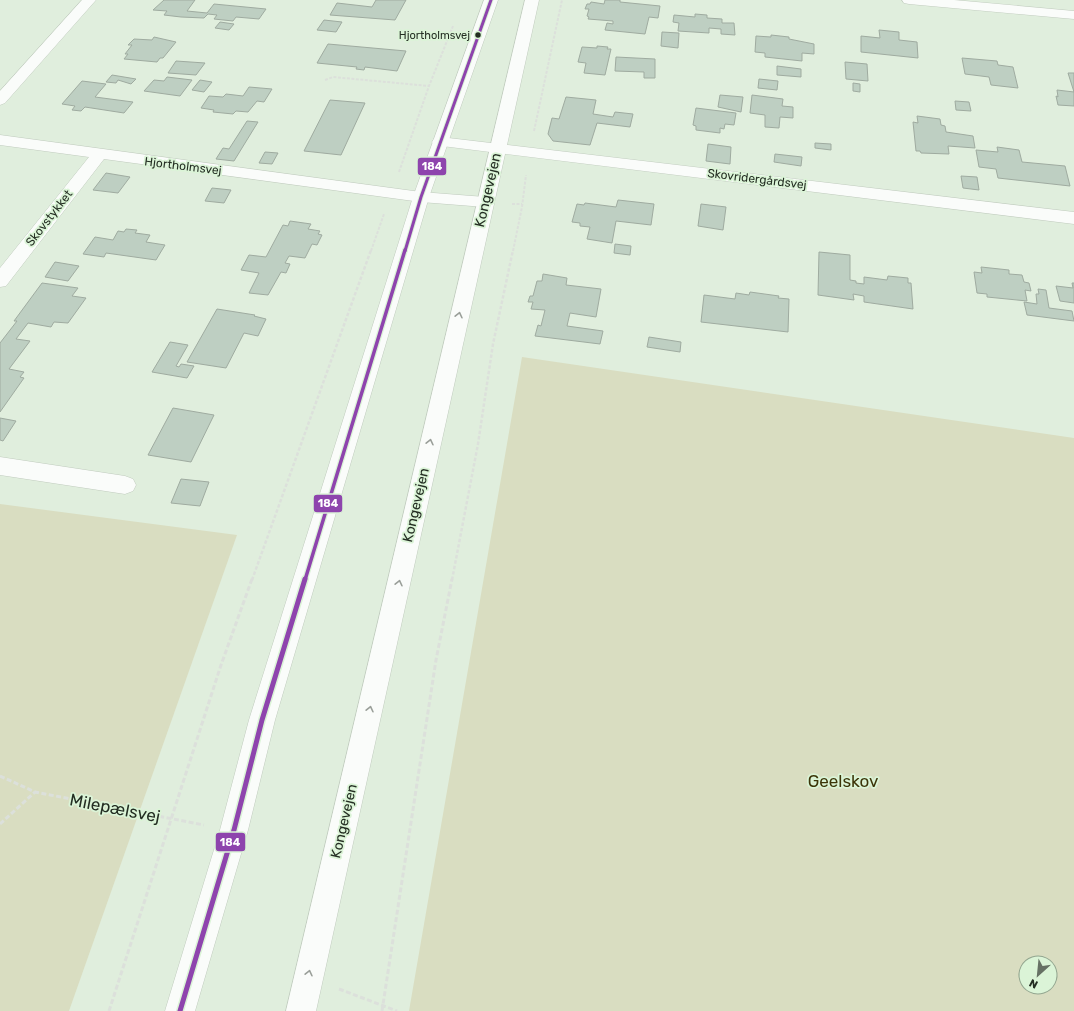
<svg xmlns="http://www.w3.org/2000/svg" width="1074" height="1011" font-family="Rubik,sans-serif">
  <rect width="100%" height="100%" fill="#e0eedd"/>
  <g fill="#d9ddc1" fill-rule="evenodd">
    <path d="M 522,357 L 1074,438 L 1074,1011 L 409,1011 ZM 1026,963 L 1050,963 L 1050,987 L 1026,987 Z"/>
    <polygon points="0,504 237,535 69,1011 0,1011"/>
  </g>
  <g fill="#becfc2" stroke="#9faba0">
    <polygon points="164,0 195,0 187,11 207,13 214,4 266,9 259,19 236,17 233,21 214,19 217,15 208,14 204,18 181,17 164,15 167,11 153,10"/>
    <polygon points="376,0 406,0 395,20 330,15 337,3 372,7"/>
    <polygon points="605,0 620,0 620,2 660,6 658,18 649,17 645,34 605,30 607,23 613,24 613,21 588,19 589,17 587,16 589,9 585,9 587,4 590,4 591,2 604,4"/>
    <polygon points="695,14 707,15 707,18 722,19 722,23 734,23 735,35 721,34 721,29 709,28 709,33 678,31 679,23 673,22 674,15 695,17"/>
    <polygon points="324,20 342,22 336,32 317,30"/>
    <polygon points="220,22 234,24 229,30 215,28"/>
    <polygon points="879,30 899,32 899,40 917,42 918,58 861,52 861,36 880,38"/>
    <polygon points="662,32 679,33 678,48 661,46"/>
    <polygon points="771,35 789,37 789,39 814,44 814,54 802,53 802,61 765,57 765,53 755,52 756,36 771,37"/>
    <polygon points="154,37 176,42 163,58 160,58 157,62 124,59 128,54 125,54 132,45 128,45 134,39 152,40"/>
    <polygon points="328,44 406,51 397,71 365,67 364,70 356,69 357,67 317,63"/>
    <polygon points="597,46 608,47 607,49 611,49 605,75 584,73 586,63 578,62 582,47 597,48"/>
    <polygon points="616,57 655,59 655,78 644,78 644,72 615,71"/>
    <polygon points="962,58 997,61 998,65 1013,67 1018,88 991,85 989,77 965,74"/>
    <polygon points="176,61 205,63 196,75 168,73"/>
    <polygon points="845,62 867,64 868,81 846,79"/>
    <polygon points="777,66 801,69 801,77 777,75"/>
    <polygon points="1068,73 1074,73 1074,106 1058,105 1056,96 1058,97 1057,90 1074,92"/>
    <polygon points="112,75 136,79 131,84 118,80 116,83 106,82"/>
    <polygon points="167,77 192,80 180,96 144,91 154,80 164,81"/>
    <polygon points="759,79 778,81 777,90 758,88"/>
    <polygon points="200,80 212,82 204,92 192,90"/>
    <polygon points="82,81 106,84 95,97 133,102 124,113 85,107 81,111 72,110 75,106 62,104"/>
    <polygon points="853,83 860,84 860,92 853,91"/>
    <polygon points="249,87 272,89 264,102 257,101 248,112 236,111 233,114 213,112 214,110 201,108 209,96 223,97 226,94 243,96"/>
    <polygon points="720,95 743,97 741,112 718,107"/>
    <polygon points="752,95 783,99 782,106 793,107 793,118 780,117 779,128 765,127 765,115 750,113"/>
    <polygon points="566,97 596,100 593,114 613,117 615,112 633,114 630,127 597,123 590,145 553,141 548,134 552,118 559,119"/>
    <polygon points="330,100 365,103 341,155 304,151"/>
    <polygon points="955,101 969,102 971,111 956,110"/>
    <polygon points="696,108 736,113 734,125 725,124 724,129 720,128 720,133 696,130 696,126 693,125"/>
    <polygon points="917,116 940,119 941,125 945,126 946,132 973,136 975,148 948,146 949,154 921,153 920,151 916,151 913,122 918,123"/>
    <polygon points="247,121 258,122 234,161 216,159 223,148 229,149"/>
    <polygon points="815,143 831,144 831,150 815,148"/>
    <polygon points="708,144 731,147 730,164 706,161"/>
    <polygon points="997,147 1019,150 1022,162 1065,166 1070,186 998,178 996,169 979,167 976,150 998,152"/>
    <polygon points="265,152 278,153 272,164 259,163"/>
    <polygon points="775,154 802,157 801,166 774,162"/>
    <polygon points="106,173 130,177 118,193 93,190"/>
    <polygon points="961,176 977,177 979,190 963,188"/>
    <polygon points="212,188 231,190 224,203 205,201"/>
    <polygon points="618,200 654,204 651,225 616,221 612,243 587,239 590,227 580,226 580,223 572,222 577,204 584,205 585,203 616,207"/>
    <polygon points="701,204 726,207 723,230 698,226"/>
    <polygon points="290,221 311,224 308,229 320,231 318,234 322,235 317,245 312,244 305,258 289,256 285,263 290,264 286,273 281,272 268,295 249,293 259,273 241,270 249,255 266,257 283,225 288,226"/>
    <polygon points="126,229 137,230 135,233 150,235 146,242 165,245 156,260 106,253 104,257 83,254 95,237 113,240 118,231 124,232"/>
    <polygon points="615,244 631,246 630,255 614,253"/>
    <polygon points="819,252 850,255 850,280 856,281 856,283 864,284 864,277 887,280 888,276 908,278 908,283 911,283 913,309 864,302 864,296 853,294 854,300 818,295"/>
    <polygon points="55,262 79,266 68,281 45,277"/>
    <polygon points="981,267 1009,270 1009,274 1022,275 1024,282 1029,283 1031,291 1025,290 1027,301 987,297 987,294 977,293 974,272 982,273"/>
    <polygon points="543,274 567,278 566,285 601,289 596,317 570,313 567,326 603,331 600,344 535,336 538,325 541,326 545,310 531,309 533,302 528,302 530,296 533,296 537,281 542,281"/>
    <polygon points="42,283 78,288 72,296 86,298 68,323 54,322 51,327 28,323 16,339 30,341 9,369 24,372 20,377 24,378 0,412 0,343 17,321 14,321"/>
    <polygon points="1072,283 1074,283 1074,303 1060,301 1056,286 1073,288"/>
    <polygon points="1038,289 1046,290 1049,308 1072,311 1074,321 1027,315 1024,302 1037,304 1036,294 1039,294"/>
    <polygon points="750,292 779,296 778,298 789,299 788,332 701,322 704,295 735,299 736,293 749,295"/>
    <polygon points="217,309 255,315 254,316 266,319 258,336 244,333 226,368 187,362"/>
    <polygon points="649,337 681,342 680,352 647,347"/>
    <polygon points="170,342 188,345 176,366 179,367 181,364 194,366 187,378 152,372"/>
    <polygon points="173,408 214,415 191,462 148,455"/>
    <polygon points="0,418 16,421 3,441 0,440"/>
    <polygon points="181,479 209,482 200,506 171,503"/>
  </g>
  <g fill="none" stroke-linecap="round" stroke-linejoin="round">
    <g stroke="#c0cbbe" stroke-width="1">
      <g id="minor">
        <polygon points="82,0 96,0 5,103 0,105 0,91"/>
        <polygon points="902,0 954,0 1074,11 1074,19 909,4 904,3"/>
        <polygon points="0,135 421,192 485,197 491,198 493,202 491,206 485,207 421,202 104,159 6,286 0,287 0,268 89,157 0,145"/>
        <polygon points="440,137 1074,212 1074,224 434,145 432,142 434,139"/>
        <polygon points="0,457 125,476 133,479 136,485 133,491 125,494 0,475"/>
      </g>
    </g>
    <g stroke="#c0cbbe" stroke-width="1">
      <g id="secondary">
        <polygon points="484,0 498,0 429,197 275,720 248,830 195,1011 165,1011 220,830 249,720 413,197"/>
        <polygon points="525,0 539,0 316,1011 286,1011"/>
      </g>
    </g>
    <g stroke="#dce0db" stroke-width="2" stroke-dasharray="3 1.5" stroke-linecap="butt">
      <polyline points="325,80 333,77 429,86"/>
      <polyline points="534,131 562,0"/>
      <polyline points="399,172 429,86 453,26"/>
      <polyline points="512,204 522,204"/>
      <polyline points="371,251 384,214"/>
      <polyline points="513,251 522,207 526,175"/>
    </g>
    <g stroke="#dce0db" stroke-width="2.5" stroke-dasharray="3.5 2" stroke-linecap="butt">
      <polyline points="252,580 371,250"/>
      <polyline points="452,580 478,444 493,344 513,250"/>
    </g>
    <g stroke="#dce0db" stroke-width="3" stroke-dasharray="5 2.5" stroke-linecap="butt">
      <polyline points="0,776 35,792 204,825"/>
      <polyline points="0,824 35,792"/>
      <polyline points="339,989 397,1011"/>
      <polyline points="109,1011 221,665 252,579"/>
      <polyline points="382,1011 436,660 452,579"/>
    </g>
    <use href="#minor" fill="#fafcfa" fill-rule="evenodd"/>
    <use href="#secondary" fill="#fafcfa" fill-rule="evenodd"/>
    <g stroke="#dbf4d7" stroke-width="5">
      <polyline id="bus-1-far2" points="405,251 421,197 491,0"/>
    </g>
    <g stroke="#dbf4d7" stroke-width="6">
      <polyline id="bus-1-far1" points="305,580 405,250"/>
    </g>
    <g stroke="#dbf4d7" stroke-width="8">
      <polyline id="bus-1" points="180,1011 234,830 262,720 305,579"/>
    </g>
    <use href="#bus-1-far2" stroke="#8e44ad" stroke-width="3"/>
    <use href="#bus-1-far1" stroke="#8e44ad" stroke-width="3.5"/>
    <use href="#bus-1" stroke="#8e44ad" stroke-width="5"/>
  </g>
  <defs><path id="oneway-chevron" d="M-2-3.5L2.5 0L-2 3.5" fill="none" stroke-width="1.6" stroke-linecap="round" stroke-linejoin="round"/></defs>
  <g stroke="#9a9f99">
    <use href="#oneway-chevron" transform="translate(459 315) rotate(-77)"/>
    <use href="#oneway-chevron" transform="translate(430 442) rotate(-77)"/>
    <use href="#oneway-chevron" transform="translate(399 583) rotate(-77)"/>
    <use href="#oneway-chevron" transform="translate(370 709) rotate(-77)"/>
    <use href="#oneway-chevron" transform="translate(309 973) rotate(-77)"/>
  </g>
  <circle fill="#242e23" stroke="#dbf4d7" stroke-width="1.5" cx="478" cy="35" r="3.5"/>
  <g text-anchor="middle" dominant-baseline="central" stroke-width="3.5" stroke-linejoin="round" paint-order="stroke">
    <g font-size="11" fill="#242e23" stroke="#dbf4d7" text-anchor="end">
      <text x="470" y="35">Hjortholmsvej</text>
    </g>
    <g font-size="12" fill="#242e23" stroke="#dbf4d7">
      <text transform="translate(183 166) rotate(7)">Hjortholmsvej</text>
      <text transform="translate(757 179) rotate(7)">Skovridergårdsvej</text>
      <text transform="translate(49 218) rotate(-52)">Skovstykket</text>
    </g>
    <g font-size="14" fill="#242e23" stroke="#dbf4d7">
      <text transform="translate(488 190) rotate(-77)">Kongevejen</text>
      <text transform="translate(416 505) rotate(-77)">Kongevejen</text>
      <text transform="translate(344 821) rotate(-77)">Kongevejen</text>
    </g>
    <g font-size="17" fill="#3c3509" stroke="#dbf4d7">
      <text x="843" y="781">Geelskov</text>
    </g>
    <g font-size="17" fill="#242e23" stroke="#dbf4d7">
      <text transform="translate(115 808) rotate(11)">Milepælsvej</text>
    </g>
  </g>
  <g stroke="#dbf4d7" stroke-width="1.5">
    <rect x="417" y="157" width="30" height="19" rx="4" fill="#8e44ad"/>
    <rect x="313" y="494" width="30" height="19" rx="4" fill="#8e44ad"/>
    <rect x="215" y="832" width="31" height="20" rx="4" fill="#8e44ad"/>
  </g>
  <g font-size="11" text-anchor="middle" font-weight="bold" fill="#fff">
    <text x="432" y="170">184</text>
    <text x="328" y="507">184</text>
    <text x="230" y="846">184</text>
  </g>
  <g transform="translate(1038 975) rotate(207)"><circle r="19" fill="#dbf4d7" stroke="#92a58f"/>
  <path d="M0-3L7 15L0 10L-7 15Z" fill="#667164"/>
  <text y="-6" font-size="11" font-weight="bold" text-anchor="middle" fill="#242e23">N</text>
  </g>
</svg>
